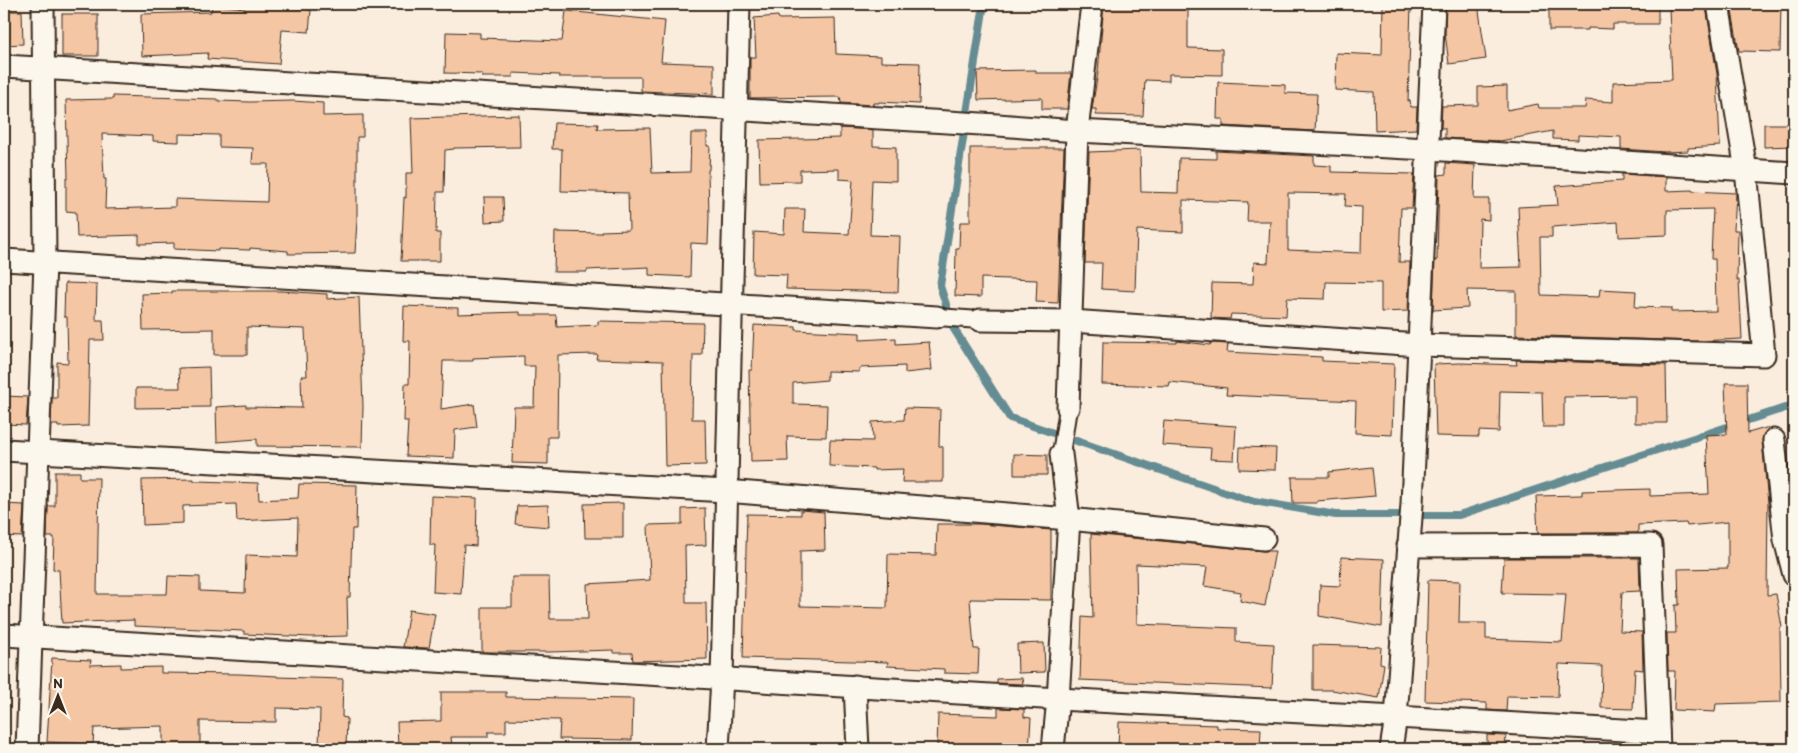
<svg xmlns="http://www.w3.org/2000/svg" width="1798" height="753" font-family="Itim,sans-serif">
  <rect width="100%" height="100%" fill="#faedde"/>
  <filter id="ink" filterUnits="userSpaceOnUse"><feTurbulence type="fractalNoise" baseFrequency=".02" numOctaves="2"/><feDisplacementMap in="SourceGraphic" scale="10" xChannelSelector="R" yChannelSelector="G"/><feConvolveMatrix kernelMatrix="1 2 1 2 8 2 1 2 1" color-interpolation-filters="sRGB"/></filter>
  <g filter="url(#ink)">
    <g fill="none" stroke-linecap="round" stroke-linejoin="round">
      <polyline stroke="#658c93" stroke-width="8" points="984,4 940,286 954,329 1010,418 1248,500 1336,515 1459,515 1794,405"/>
    </g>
    <g fill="#f4c6a4" stroke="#3b2a1e" fill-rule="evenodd">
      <polygon points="246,4 281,4 281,7 311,10 309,32 282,30 279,64 207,59 208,53 142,56 141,14 211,12 212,5 245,8"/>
      <polygon points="1104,4 1145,4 1185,6 1185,9 1188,9 1188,48 1222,49 1222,75 1169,74 1169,81 1145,80 1143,116 1096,115 1096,109 1092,109 1098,72"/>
      <polygon points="1383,4 1411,4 1408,101 1410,100 1411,107 1417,107 1416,129 1375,131 1374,92 1335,90 1336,53 1382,55"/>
      <polygon points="1446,4 1478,4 1486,59 1449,64 1445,33"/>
      <polygon points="1549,4 1658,4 1658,24 1613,24 1613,29 1588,28 1588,30 1549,30"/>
      <polygon points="1743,4 1781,4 1780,52 1739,51 1731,5"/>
      <polygon points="1706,7 1717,74 1720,146 1688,148 1688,151 1665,152 1621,149 1621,137 1578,135 1578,140 1553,139 1553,131 1500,141 1445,138 1445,128 1441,128 1442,106 1478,105 1478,87 1507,86 1507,110 1538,104 1539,108 1585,108 1586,100 1613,102 1613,82 1672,80 1669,8"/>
      <polygon points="4,11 22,11 23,44 4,45"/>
      <polygon points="566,11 665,21 661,62 714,64 714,94 641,91 641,77 559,77 559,75 513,73 513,77 482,77 482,74 445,73 446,32 480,33 480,38 562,41"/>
      <rect x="62" y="14" width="36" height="42"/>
      <polygon points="778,16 779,19 835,18 836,54 881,56 881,62 920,63 919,104 879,102 879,103 873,103 873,105 841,103 840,97 750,98 750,57 756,57 754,18"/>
      <polygon points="1036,70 1036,73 1071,73 1067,109 1042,109 1042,98 978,100 977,71"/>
      <polygon points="1218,82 1285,85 1285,93 1317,94 1315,131 1223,126 1223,119 1217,119"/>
      <path d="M 113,96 L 218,99 L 218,101 L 250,102 L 293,101 L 323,103 L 323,116 L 363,115 L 363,137 L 357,137 L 357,220 L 355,253 L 288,254 L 288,251 L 250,248 L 250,250 L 218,249 L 218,251 L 174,249 L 174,243 L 139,244 L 139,235 L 77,237 L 76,212 L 66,211 L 66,178 L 68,178 L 66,100 L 113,99 ZM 102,134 L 153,136 L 153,141 L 179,142 L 179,134 L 219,135 L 219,147 L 253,148 L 252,164 L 268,164 L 267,202 L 175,199 L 175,207 L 105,209 L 106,179 L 104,179 Z"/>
      <polygon points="519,115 520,147 454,148 454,149 445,150 444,192 437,192 436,233 440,233 440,261 401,261 404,197 406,198 406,173 413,173 411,118"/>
      <polygon points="554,123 598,124 597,129 650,128 652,173 690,172 691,133 707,133 707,146 710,146 709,170 708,170 709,217 708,244 691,243 690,277 649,275 649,267 587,270 587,272 554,272 555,232 601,233 601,231 629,230 628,193 561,191 562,149 552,149"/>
      <polygon points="1764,124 1794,124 1794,146 1764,147"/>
      <polygon points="840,128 873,130 873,146 896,147 896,181 872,180 870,235 900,236 898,292 786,289 787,275 753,274 754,232 784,234 785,209 805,209 804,232 849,234 853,180 839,179 839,169 800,170 800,181 760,182 759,140 840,138"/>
      <polygon points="970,148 1064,148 1058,303 1036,302 1037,280 981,278 981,297 955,296 956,248 959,248 960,222 970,222"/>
      <path d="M 1140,150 L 1141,192 L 1178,193 L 1179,158 L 1216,159 L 1216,151 L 1314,156 L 1314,165 L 1331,166 L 1331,172 L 1414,174 L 1412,208 L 1401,208 L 1399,262 L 1410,262 L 1408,311 L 1381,312 L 1381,283 L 1326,282 L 1325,299 L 1287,298 L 1286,316 L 1231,314 L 1230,319 L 1211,318 L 1212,283 L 1253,284 L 1254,262 L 1268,263 L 1270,221 L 1247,221 L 1248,202 L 1183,200 L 1183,232 L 1137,230 L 1135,291 L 1101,289 L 1102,263 L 1085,263 L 1089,152 ZM 1288,193 L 1346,194 L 1345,206 L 1362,207 L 1361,253 L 1288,250 Z"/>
      <path d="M 1446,163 L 1475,165 L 1474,199 L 1489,199 L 1489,220 L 1480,219 L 1479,268 L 1521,267 L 1518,207 L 1558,205 L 1556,186 L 1622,181 L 1622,174 L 1666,177 L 1666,191 L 1692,190 L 1692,191 L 1736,193 L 1734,230 L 1738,230 L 1737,280 L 1739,280 L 1742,339 L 1697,341 L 1516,335 L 1516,291 L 1467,290 L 1468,308 L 1433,310 L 1435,260 L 1437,260 L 1439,175 L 1446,174 ZM 1713,209 L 1711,259 L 1715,259 L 1716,311 L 1671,312 L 1671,308 L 1635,307 L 1636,291 L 1600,289 L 1599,297 L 1541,295 L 1540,237 L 1552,237 L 1552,227 L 1618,222 L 1619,237 L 1667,235 L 1667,210 Z"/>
      <polygon points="484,197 503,197 504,221 485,222"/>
      <polygon points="65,283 97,284 96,320 103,320 104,340 90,340 88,426 58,427 58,425 51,425 52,398 57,398 57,362 68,363 67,317 64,317"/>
      <polygon points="172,291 281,291 327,294 327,299 359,297 363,406 362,447 257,446 257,439 217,442 216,407 246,405 246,407 302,408 301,376 307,376 305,329 247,327 247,355 214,355 214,329 143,330 142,294 172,293"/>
      <polygon points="404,306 458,308 458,314 520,312 520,315 556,315 557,327 598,325 598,321 703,323 702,355 693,355 692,419 705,419 706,465 665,466 663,361 596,359 597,354 558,355 557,437 548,437 548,464 512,463 514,407 534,407 535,366 524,366 524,356 473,358 473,361 443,361 441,409 474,404 477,427 455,430 454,458 406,456 408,421 404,421 405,384 409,384 410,341 403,341"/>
      <polygon points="754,325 796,327 796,330 860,333 860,340 896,338 896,344 929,342 932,370 905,373 905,366 859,368 859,372 827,371 827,380 793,383 793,404 827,405 826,437 787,436 788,461 751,462 749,370 752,370"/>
      <polygon points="1177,341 1210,345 1211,343 1228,344 1227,352 1322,357 1322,361 1394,364 1392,435 1355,433 1356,401 1226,395 1227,388 1170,382 1169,386 1102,384 1103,342 1177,343"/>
      <polygon points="1516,360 1666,365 1667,423 1635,423 1635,396 1564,397 1564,427 1543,427 1542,392 1500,391 1499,432 1479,431 1479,437 1436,436 1434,364 1461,363 1517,365"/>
      <polygon points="209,367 210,407 136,408 136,388 180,388 179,368"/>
      <polygon points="1725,383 1747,383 1748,433 1769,427 1763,435 1762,441 1768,503 1767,595 1776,594 1782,627 1780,628 1781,702 1716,704 1715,712 1674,710 1675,671 1668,671 1667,633 1676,633 1675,605 1679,605 1678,569 1728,568 1728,522 1687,526 1686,523 1638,525 1638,533 1538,533 1536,496 1582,495 1582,491 1650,489 1650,496 1709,494 1706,435 1727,434"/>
      <polygon points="4,396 28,397 26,425 4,424"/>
      <polygon points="905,408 940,409 939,446 943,447 943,482 902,482 903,469 874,470 874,468 829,466 830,440 873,441 872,422 904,420"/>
      <polygon points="1164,421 1236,426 1234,460 1210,459 1211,448 1162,445"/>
      <polygon points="1240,447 1276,448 1275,470 1239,469"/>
      <polygon points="1014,454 1047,455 1047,475 1014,475"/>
      <polygon points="1372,467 1375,496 1317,501 1317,503 1293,503 1292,477 1329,477 1329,472"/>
      <polygon points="55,472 80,472 80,478 99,478 97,594 167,594 168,576 200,577 200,591 245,593 246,555 297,557 298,518 237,521 236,504 183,506 183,523 143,525 142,480 194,479 194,481 198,481 258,483 259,500 298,498 299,484 357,485 356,529 352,529 350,597 347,597 348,636 311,637 244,634 244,631 134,626 134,620 62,623 59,570 53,569 54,537 47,537 48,506 55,506"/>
      <polygon points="431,496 477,498 476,546 464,545 461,594 433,592 435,545 430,545"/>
      <polygon points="623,503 623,538 585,538 584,504"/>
      <polygon points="4,504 24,505 22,537 4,536"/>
      <polygon points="548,505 549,527 515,524 517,506"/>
      <polygon points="705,508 706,545 685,546 686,603 706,603 707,659 633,661 632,653 613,653 613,650 550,652 482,652 482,607 512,607 512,577 549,577 550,619 588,619 587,584 650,580 648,525 682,524 682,509"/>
      <polygon points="801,510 824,512 825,550 800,551 800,606 887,608 888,554 936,555 937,524 980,524 1051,530 1051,600 970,599 974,649 979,649 978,674 944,673 944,669 887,666 888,662 743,658 747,514 801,515"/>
      <polygon points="1091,534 1263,551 1275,551 1265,606 1240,601 1241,592 1204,586 1207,567 1136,564 1137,624 1236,628 1236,642 1274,644 1272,688 1080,680 1082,617 1093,618"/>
      <polygon points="1341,557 1384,559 1382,627 1319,616 1320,585 1340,586"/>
      <polygon points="1504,558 1639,558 1640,591 1622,592 1620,631 1642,632 1643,670 1635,669 1633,709 1601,708 1602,666 1559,664 1558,697 1507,696 1506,711 1487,710 1487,703 1425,701 1428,580 1460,581 1459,623 1486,623 1486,639 1562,642 1566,594 1502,593"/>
      <polygon points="409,610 435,614 429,648 403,647"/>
      <polygon points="1044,643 1045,672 1018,673 1017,644"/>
      <polygon points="1313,645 1381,647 1380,663 1384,664 1379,698 1332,690 1313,690"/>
      <polygon points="52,658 91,660 90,665 121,664 121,668 161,667 161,673 239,674 277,676 277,677 343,679 342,717 347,718 346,749 319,749 320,709 276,708 276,722 200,721 200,749 163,749 163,726 94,728 93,744 47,742"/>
      <polygon points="1022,678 1023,684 997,683 997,679"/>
      <polygon points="441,692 506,692 506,697 633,699 632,740 559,739 560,720 506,719 506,732 488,732 488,737 451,737 452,746 398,748 397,722 441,721"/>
      <polygon points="998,708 1024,709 1024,717 1031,718 1029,749 937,748 938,714 998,716"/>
      <polygon points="1119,722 1217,725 1217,728 1261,729 1260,749 1118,749"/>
      <polygon points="1487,735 1506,736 1505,749 1487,749"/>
    </g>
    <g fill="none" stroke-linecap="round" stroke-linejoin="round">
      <g stroke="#3b2a1e" stroke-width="20">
        <g id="pedestrian">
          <polyline points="937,317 980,320"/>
          <polyline points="1061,454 1068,408"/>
        </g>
      </g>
      <g stroke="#3b2a1e" stroke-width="25">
        <g id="minor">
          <polyline points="4,66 998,125 1077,131 1428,149 1794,173"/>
          <polyline points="4,260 937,317"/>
          <polyline points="980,320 1071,321 1419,345 1764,355 1746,170 1718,4"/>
          <polyline points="1068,408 1077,131 1092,4"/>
          <polyline points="1774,440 1785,540 1794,575"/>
          <polyline points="4,450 726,491 1069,519 1264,539"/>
          <polyline points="1408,546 1651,545 1659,749"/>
          <polyline points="4,635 1058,699 1396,717 1658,732"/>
          <polyline points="855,686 858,749"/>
          <polyline points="27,749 45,262 43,4"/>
          <polyline points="718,749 722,678 739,4"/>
          <polyline points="1053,749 1058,699 1069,519 1061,454"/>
          <polyline points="1391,749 1396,717 1412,504 1434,4"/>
        </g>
      </g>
      <use href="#pedestrian" stroke="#fbf7ec" stroke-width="16"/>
      <use href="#minor" stroke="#fbf7ec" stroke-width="21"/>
    </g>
  </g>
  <rect width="1798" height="753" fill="none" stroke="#fbf7ec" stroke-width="20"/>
  <rect x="10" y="10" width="1778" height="733" fill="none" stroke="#3b2a1e" stroke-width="2" filter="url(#ink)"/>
  <g transform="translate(58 696)" stroke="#fbf7ec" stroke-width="4" paint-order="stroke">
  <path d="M0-4L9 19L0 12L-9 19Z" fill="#3b2a1e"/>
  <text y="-8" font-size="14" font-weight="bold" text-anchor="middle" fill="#3b2a1e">N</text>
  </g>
</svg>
